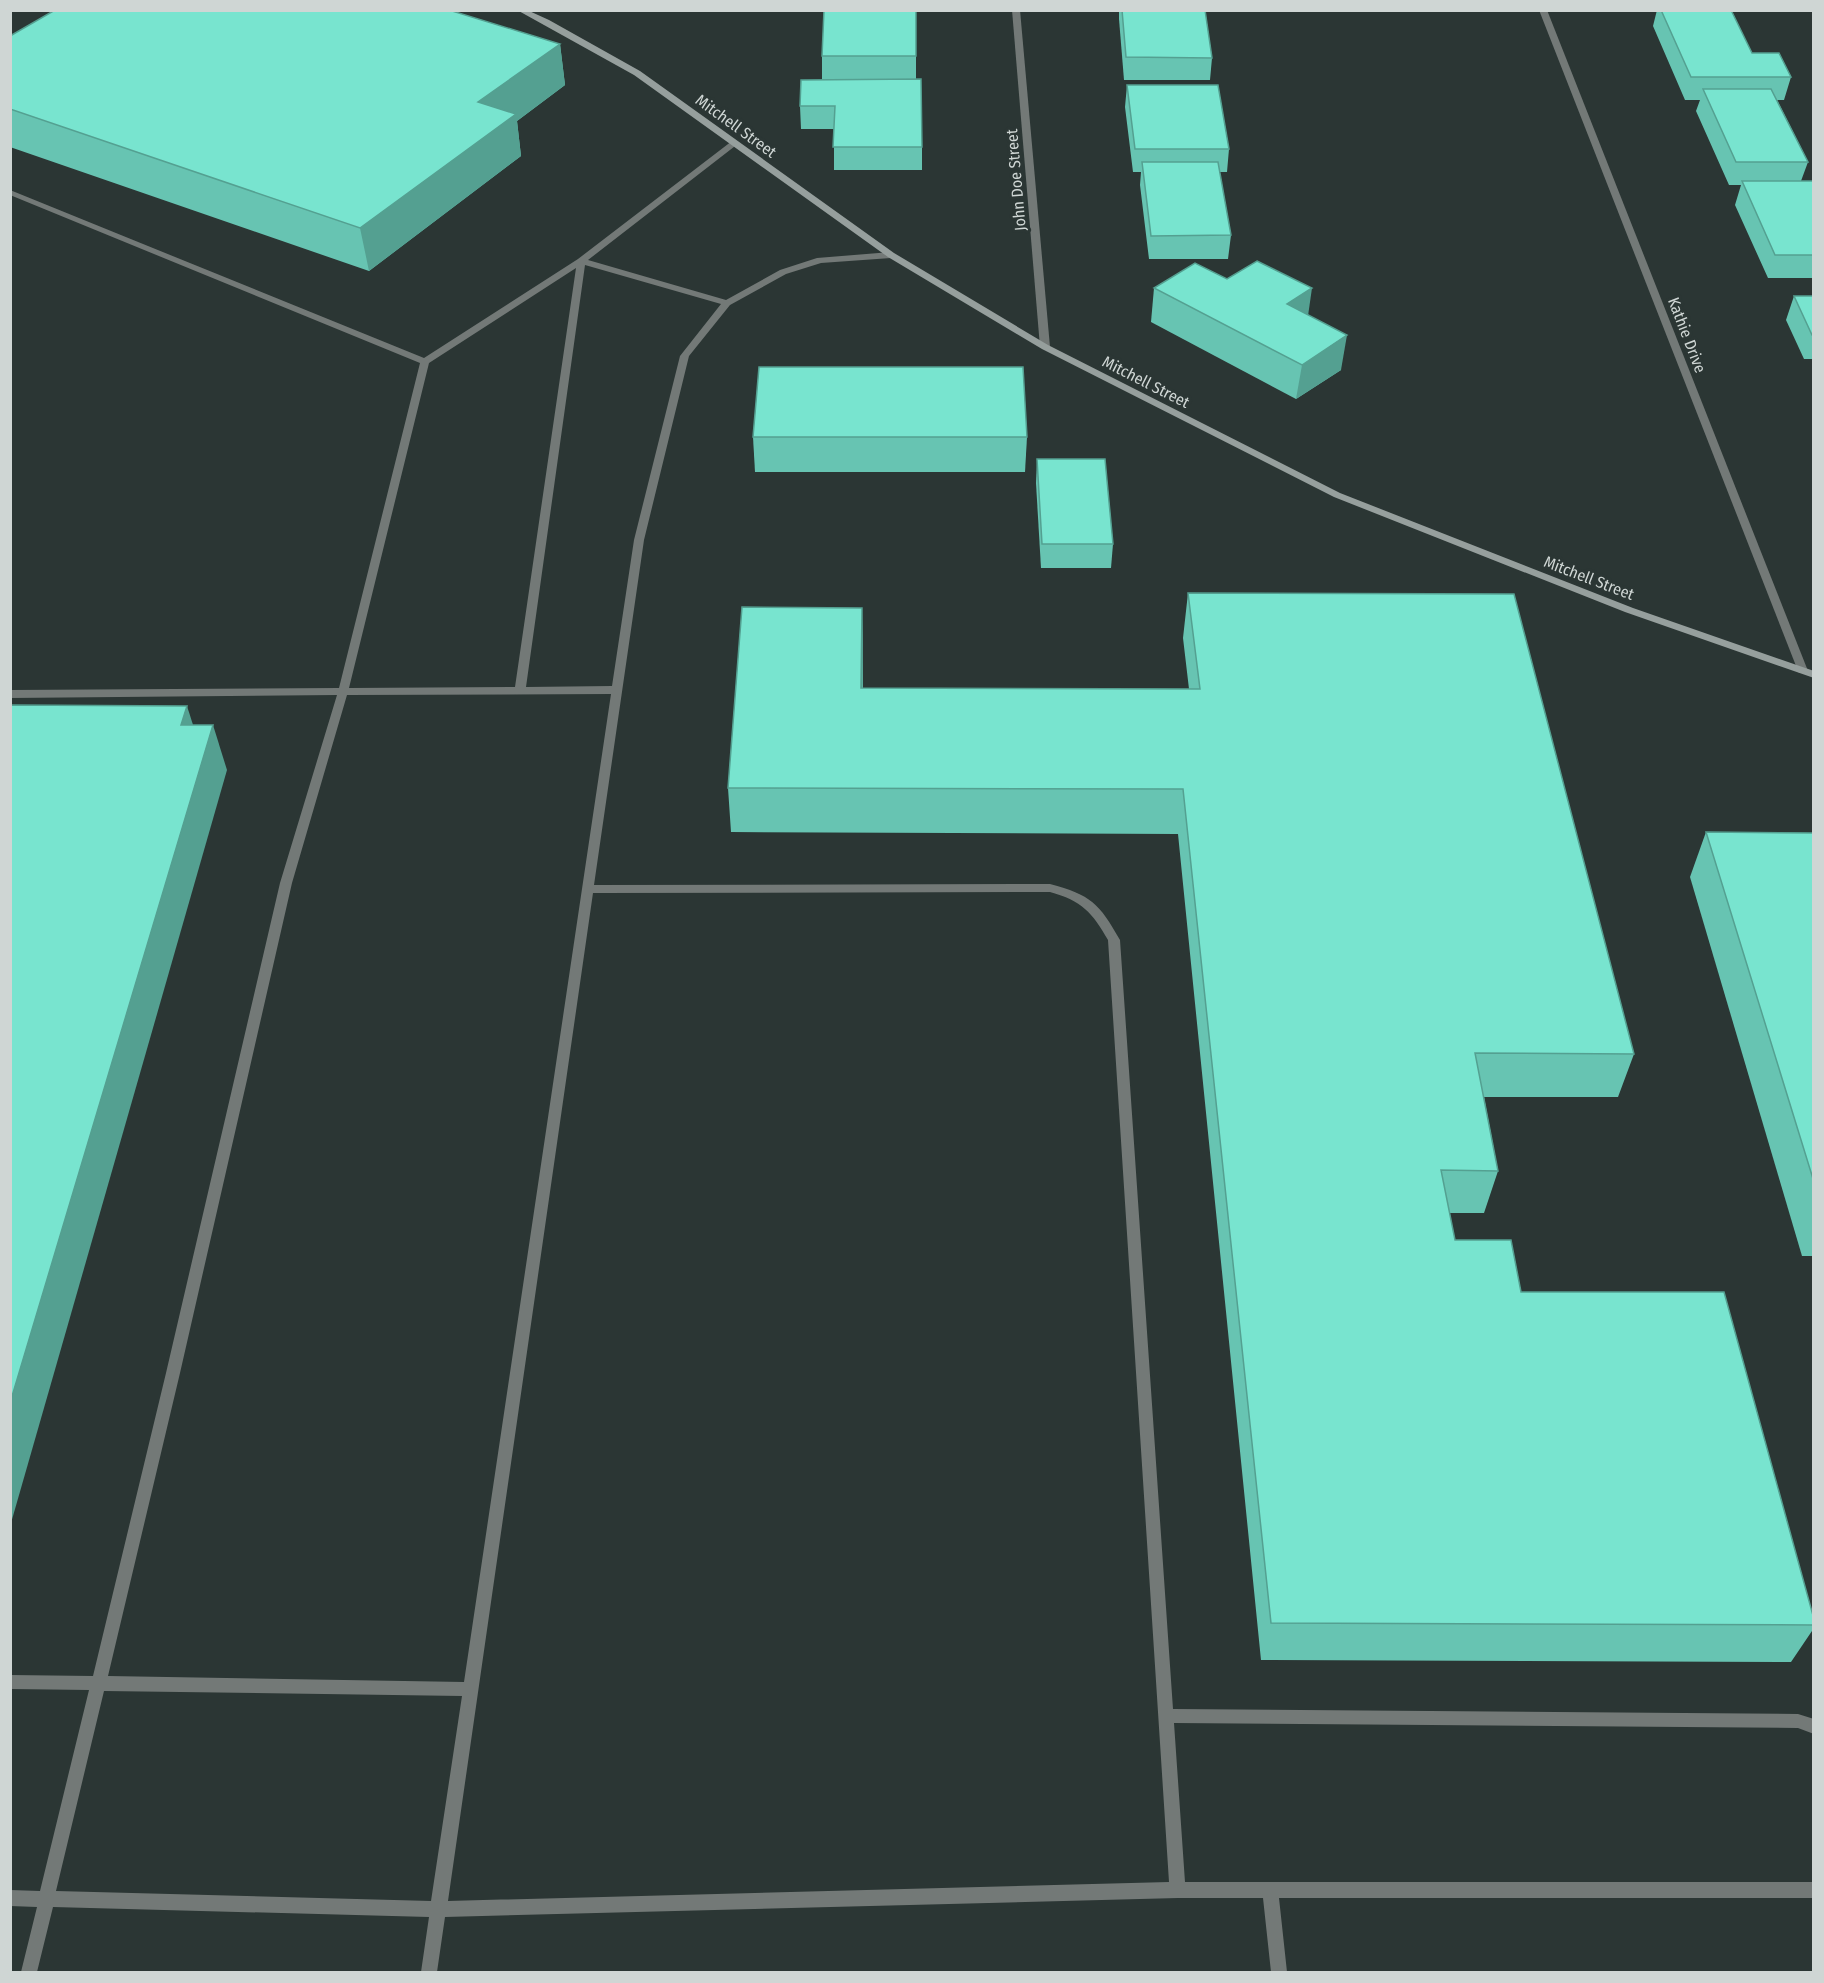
<svg xmlns="http://www.w3.org/2000/svg" width="1824" height="1983" font-family="'Fira Sans Condensed',sans-serif">
  <rect width="100%" height="100%" fill="#2b3634"/>
  <g fill="none" stroke-linecap="round" stroke-linejoin="round">
    <path fill="#737977" fill-rule="evenodd" d="M 732,141 L 739,143 L 588,260 L 726,300 L 780,270 L 817,258 L 891,252 L 895,255 L 891,258 L 821,263 L 786,274 L 730,305 L 689,356 L 644,540 L 594,885 L 1050,884 C 1091,895 1099,903 1120,940 L 1173,1709 L 1798,1714 L 1814,1719 L 1814,1734 L 1798,1728 L 1174,1723 L 1185,1882 L 1814,1882 L 1814,1898 L 1279,1898 L 1287,1972 L 1271,1972 L 1263,1898 L 1178,1898 L 445,1917 L 437,1972 L 421,1972 L 429,1917 L 53,1907 L 37,1972 L 21,1972 L 37,1907 L 10,1906 L 10,1890 L 40,1891 L 89,1690 L 10,1689 L 10,1675 L 93,1676 L 166,1373 L 280,883 L 337,695 L 10,698 L 10,690 L 339,688 L 420,363 L 10,195 L 10,190 L 424,358 L 578,259 ZM 585,265 L 721,304 L 680,356 L 634,540 L 612,686 L 526,687 ZM 576,268 L 515,687 L 349,688 L 429,363 ZM 611,694 L 464,1682 L 108,1676 L 180,1373 L 292,883 L 347,695 ZM 1050,892 C 1082,901 1092,912 1108,940 L 1169,1882 L 448,1901 L 593,893 ZM 104,1691 L 462,1696 L 431,1901 L 56,1891 Z"/>
    <g fill="#737977" fill-rule="evenodd">
      <polygon points="1012,10 1020,10 1050,347 1045,350 1040,347"/>
      <polygon points="1539,10 1547,10 1808,671 1807,673 1799,673 1798,671"/>
    </g>
    <polygon fill="#969f9d" fill-rule="evenodd" points="517,10 527,10 549,20 640,71 894,253 1048,345 1340,493 1633,608 1814,671 1814,678 1625,612 1334,497 1042,349 888,257 634,75"/>
  </g>
  <g fill="#67c4b2">
    <polygon points="916,10 916,79 922,147 922,170 834,170 834,129 801,129 800,106 822,80 822,56"/>
    <polygon points="1119,10 1205,10 1212,58 1210,80 1124,80 1119,19"/>
    <polygon points="1657,10 1731,10 1752,53 1791,77 1784,100 1777,100 1808,162 1801,181 1814,181 1814,278 1768,278 1735,205 1741,185 1729,185 1696,111 1700,100 1685,100 1653,26"/>
    <polygon points="10,36 560,44 565,85 517,121 521,156 369,271 10,147"/>
    <polygon points="1127,85 1229,149 1227,172 1219,172 1231,235 1228,259 1149,259 1140,185 1141,172 1133,172 1125,107"/>
    <polygon points="1227,279 1308,315 1341,370 1296,399 1151,322 1154,288"/>
    <polygon points="1794,296 1814,296 1814,359 1804,359 1786,320"/>
    <polygon points="753,437 1027,437 1025,472 755,472"/>
    <polygon points="1037,459 1113,544 1111,568 1041,568 1036,483"/>
    <polygon points="1188,593 1634,1054 1618,1097 1484,1097 1498,1171 1484,1213 1449,1213 1455,1240 1521,1292 1814,1619 1814,1628 1791,1662 1261,1660 1178,834 731,832 728,788 862,608 863,652 863,688 1189,689 1183,638"/>
    <polygon points="1706,832 1814,833 1814,1256 1802,1256 1690,877"/>
  </g>
  <g fill="#54a091">
    <polygon points="560,44 565,85 517,121 521,156 369,271 360,228 478,102"/>
    <polygon points="1312,288 1307,323 1287,304"/>
    <polygon points="1347,335 1341,370 1296,399 1302,365"/>
    <polygon points="862,608 863,652 862,733 861,688"/>
    <polygon points="187,706 201,750 181,725"/>
    <polygon points="213,725 227,770 11,1523 10,1403"/>
  </g>
  <g fill="#78e4cf" stroke="#54a091" stroke-width="1.5">
    <polygon points="55,10 449,10 560,44 478,102 516,114 360,228 10,109 10,36"/>
    <polygon points="824,10 916,10 916,56 822,56"/>
    <polygon points="1122,10 1205,10 1212,58 1126,57"/>
    <polygon points="1661,10 1731,10 1752,53 1779,53 1791,77 1691,77"/>
    <polygon points="921,79 922,147 833,147 835,106 800,106 801,80"/>
    <polygon points="1127,85 1218,85 1229,149 1135,149"/>
    <polygon points="1703,89 1771,89 1808,162 1736,162"/>
    <polygon points="1142,162 1218,162 1231,235 1151,236"/>
    <polygon points="1742,181 1814,181 1814,255 1775,255"/>
    <polygon points="1257,261 1312,288 1287,304 1347,335 1302,365 1154,288 1195,263 1227,279"/>
    <polygon points="1794,296 1814,296 1814,335 1812,335"/>
    <polygon points="759,367 1023,367 1027,437 753,437"/>
    <polygon points="1037,459 1105,459 1113,544 1042,544"/>
    <polygon points="1188,593 1514,594 1634,1054 1475,1053 1498,1171 1441,1170 1455,1240 1511,1240 1521,1292 1724,1292 1814,1619 1814,1625 1271,1623 1183,789 728,788 742,607 862,608 861,688 1200,689"/>
    <polygon points="10,705 187,706 181,725 213,725 10,1403"/>
    <polygon points="1706,832 1814,833 1814,1182"/>
  </g>
  <g text-anchor="middle" dominant-baseline="central" stroke-width="6" stroke-linejoin="round" paint-order="stroke">
    <g font-size="16" fill="#cfd6d4" stroke="#2b3634">
      <text transform="translate(736 126) rotate(36)">Mitchell Street</text>
      <text transform="translate(1016 180) rotate(-95)">John Doe Street</text>
      <text transform="translate(1687 335) rotate(69)">Kathie Drive</text>
      <text transform="translate(1146 382) rotate(27)">Mitchell Street</text>
      <text transform="translate(1589 578) rotate(21)">Mitchell Street</text>
    </g>
  </g>
  <rect width="1824" height="1983" fill="none" stroke="#cfd6d4" stroke-width="24"/>
</svg>
